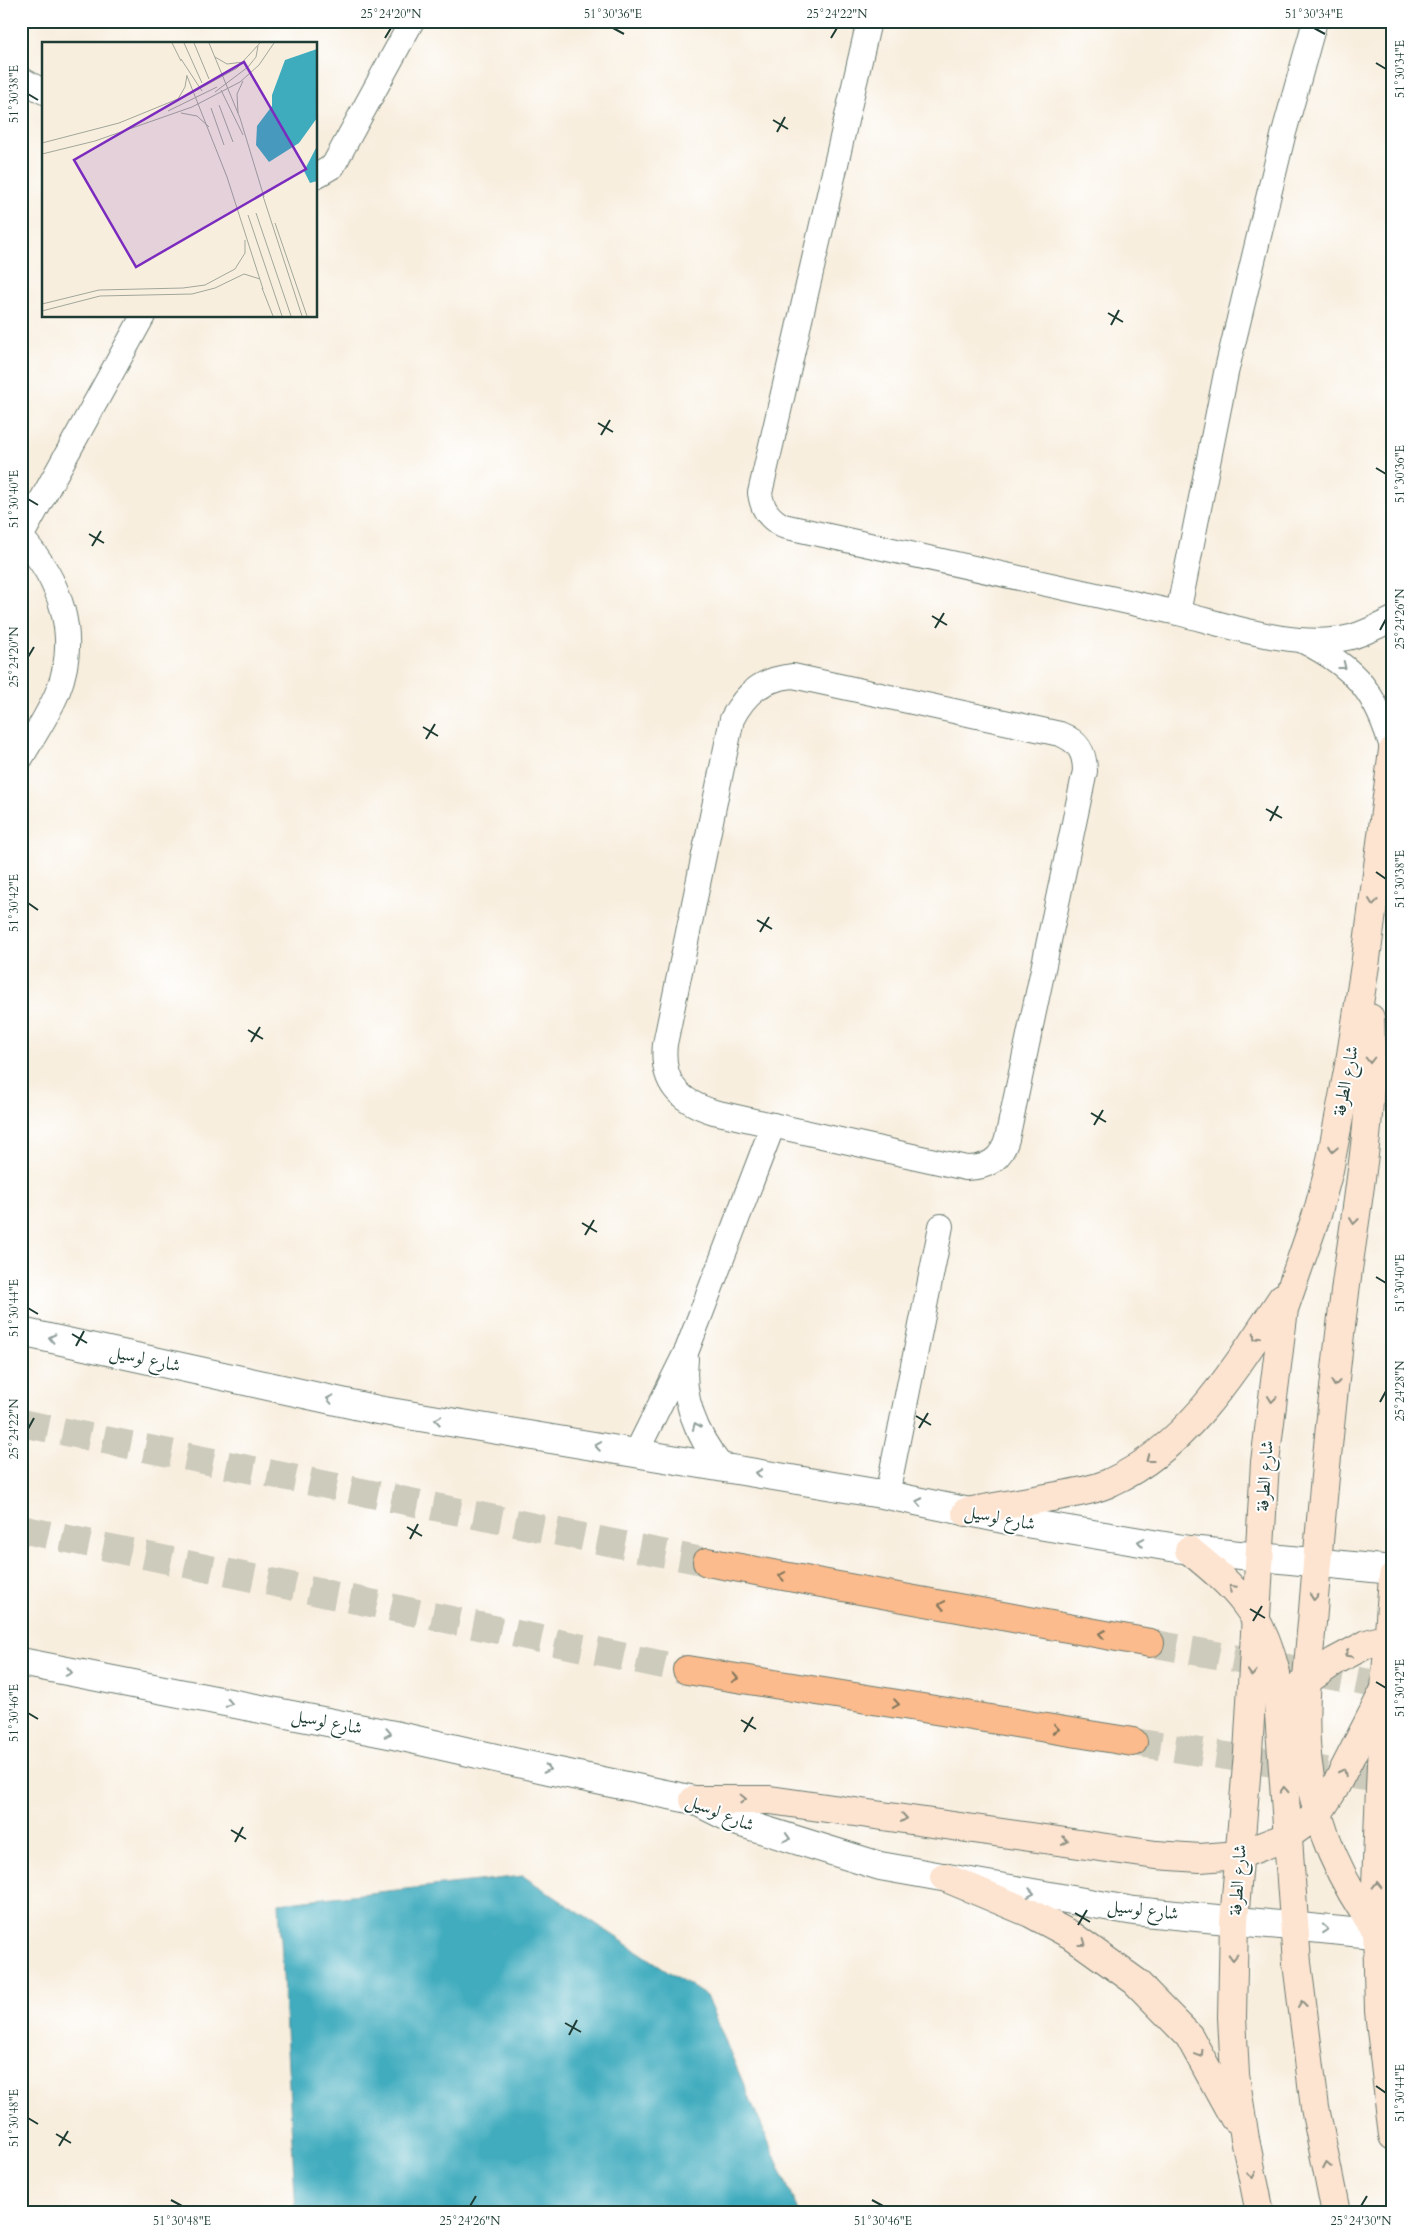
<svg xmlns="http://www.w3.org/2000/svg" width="1414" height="2234" font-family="Cardo,Amiri,serif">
  <rect width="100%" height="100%" fill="#fff"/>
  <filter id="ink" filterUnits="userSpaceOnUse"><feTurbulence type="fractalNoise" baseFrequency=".02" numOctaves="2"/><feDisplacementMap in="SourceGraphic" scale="10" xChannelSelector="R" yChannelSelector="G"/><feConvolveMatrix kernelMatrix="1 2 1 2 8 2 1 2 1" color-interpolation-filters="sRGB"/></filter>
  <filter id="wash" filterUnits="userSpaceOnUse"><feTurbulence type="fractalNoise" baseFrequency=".0096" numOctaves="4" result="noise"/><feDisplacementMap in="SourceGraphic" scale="20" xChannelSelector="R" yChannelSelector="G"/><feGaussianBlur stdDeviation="1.12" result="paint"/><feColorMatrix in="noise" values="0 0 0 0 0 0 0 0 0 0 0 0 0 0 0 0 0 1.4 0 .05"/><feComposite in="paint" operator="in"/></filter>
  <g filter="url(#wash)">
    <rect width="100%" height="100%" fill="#f8eede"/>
    <polygon fill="#3facbe" stroke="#2f7479" points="523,1876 706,1996 799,2213 296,2213 279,1903"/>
  </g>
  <g filter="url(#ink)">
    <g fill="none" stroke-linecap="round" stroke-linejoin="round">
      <g stroke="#cdcbbc" stroke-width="28" stroke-dasharray="28 14" stroke-linecap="butt">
        <polyline points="21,1423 707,1562"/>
        <polyline points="21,1529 687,1670"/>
        <polyline points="1150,1643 1393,1687"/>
        <polyline points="1133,1742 1393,1781"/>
      </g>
      <g stroke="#6b7b70" stroke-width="26">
        <g id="service">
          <path d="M 869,21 L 760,493 C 762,509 769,518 783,526 L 1178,613 C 1230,626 1297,650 1351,637 C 1365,633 1379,626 1393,619"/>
          <polyline points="21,79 44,92"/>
          <polyline points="316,176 333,166 412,21"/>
          <polyline points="21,537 143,316"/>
          <path d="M 21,537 C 60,579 80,635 58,691 C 49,714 33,737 21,758"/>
          <polyline points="1178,613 1226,373 1283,136 1315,21"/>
          <path d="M 1303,641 C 1357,668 1377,694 1393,751"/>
          <path d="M 793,676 L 1060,734 C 1078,741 1085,752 1085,771 L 1007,1139 C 1001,1160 987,1168 966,1168 L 714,1112 C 678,1101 661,1082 665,1044 L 732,719 C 746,692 763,679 793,676 Z"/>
          <path d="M 686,1359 C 681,1400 697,1436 722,1467"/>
          <polyline points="636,1453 687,1350 773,1125"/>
          <polyline points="887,1495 941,1226"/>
        </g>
      </g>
      <g stroke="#6b7b70" stroke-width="30">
        <g id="tertiary">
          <polyline points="21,1332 378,1410 887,1495 1008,1520 1189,1550 1393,1570"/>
          <polyline points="21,1662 394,1735 549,1770 694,1800 738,1822 880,1866 1134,1911 1393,1936"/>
        </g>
      </g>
      <g stroke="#6b7b70" stroke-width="30">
        <g id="secondary">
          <path d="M 1370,1018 C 1375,1107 1358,1196 1346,1284 C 1333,1388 1323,1493 1314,1598 C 1310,1655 1300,1714 1309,1771 C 1317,1831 1343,1885 1379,1934"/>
          <path d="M 966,1512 C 995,1507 1024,1502 1052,1497 C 1072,1493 1093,1491 1111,1482 C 1189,1446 1236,1367 1282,1298"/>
          <path d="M 1189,1550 C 1237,1589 1261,1612 1276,1673 L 1297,1963 L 1315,2108 L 1336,2213"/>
          <polyline points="1393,1576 1383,1717 1376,1884 1379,2011 1393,2136"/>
          <polyline points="1298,1687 1335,1661 1367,1644 1393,1636"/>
          <polyline points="694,1800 770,1800 1156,1855 1200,1858 1239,1855 1286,1837 1318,1814 1334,1789 1384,1691"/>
          <polyline points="944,1877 1030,1913 1071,1935 1135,1981 1189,2036 1234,2118"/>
          <polyline points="1260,2213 1245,2139 1235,2075 1232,2017 1234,1921 1248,1753 1265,1462 1284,1309 1318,1211 1329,1170 1351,1055 1366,959 1393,750"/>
        </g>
      </g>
      <g stroke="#6b7b70" stroke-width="30">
        <g id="trunk">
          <polyline points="707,1562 1150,1643"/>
          <polyline points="687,1670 1133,1742"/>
        </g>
      </g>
      <use href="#service" stroke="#fff" stroke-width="24"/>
      <use href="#tertiary" stroke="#fff" stroke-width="28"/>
      <use href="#secondary" stroke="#fde4d1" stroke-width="28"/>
      <use href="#trunk" stroke="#fbbb8c" stroke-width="28"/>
    </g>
    <defs><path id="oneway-chevron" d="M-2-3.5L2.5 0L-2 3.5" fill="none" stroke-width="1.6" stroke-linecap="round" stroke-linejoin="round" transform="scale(1.25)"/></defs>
    <g stroke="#8f9e9a">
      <use href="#oneway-chevron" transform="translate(1343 666) rotate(38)"/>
      <use href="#oneway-chevron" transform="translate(52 1338) rotate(-168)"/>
      <use href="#oneway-chevron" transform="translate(330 1399) rotate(-168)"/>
      <use href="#oneway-chevron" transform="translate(438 1420) rotate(-171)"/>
      <use href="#oneway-chevron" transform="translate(696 1426) rotate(-112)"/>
      <use href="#oneway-chevron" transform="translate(598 1446) rotate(-171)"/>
      <use href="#oneway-chevron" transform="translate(759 1473) rotate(-171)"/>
      <use href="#oneway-chevron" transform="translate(919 1502) rotate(-168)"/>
      <use href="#oneway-chevron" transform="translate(1141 1542) rotate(-170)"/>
      <use href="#oneway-chevron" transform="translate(69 1672) rotate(11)"/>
      <use href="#oneway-chevron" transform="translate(229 1703) rotate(11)"/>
      <use href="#oneway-chevron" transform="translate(388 1733) rotate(11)"/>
      <use href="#oneway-chevron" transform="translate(547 1769) rotate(12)"/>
      <use href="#oneway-chevron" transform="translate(787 1838) rotate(17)"/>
      <use href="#oneway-chevron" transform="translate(1031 1893) rotate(10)"/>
      <use href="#oneway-chevron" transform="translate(1325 1929) rotate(5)"/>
    </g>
    <g stroke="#8e9082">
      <use href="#oneway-chevron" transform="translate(1373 902) rotate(97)"/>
      <use href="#oneway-chevron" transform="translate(1370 1060) rotate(90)"/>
      <use href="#oneway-chevron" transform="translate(1333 1149) rotate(101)"/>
      <use href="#oneway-chevron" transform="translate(1354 1221) rotate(97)"/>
      <use href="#oneway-chevron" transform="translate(1256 1337) rotate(123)"/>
      <use href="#oneway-chevron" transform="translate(1335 1383) rotate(96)"/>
      <use href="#oneway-chevron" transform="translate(1272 1399) rotate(96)"/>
      <use href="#oneway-chevron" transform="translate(1149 1459) rotate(142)"/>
      <use href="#oneway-chevron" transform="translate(1232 1588) rotate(-135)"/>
      <use href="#oneway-chevron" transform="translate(1314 1597) rotate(95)"/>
      <use href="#oneway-chevron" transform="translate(1348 1654) rotate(152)"/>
      <use href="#oneway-chevron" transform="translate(1252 1673) rotate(93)"/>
      <use href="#oneway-chevron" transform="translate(1343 1772) rotate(-63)"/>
      <use href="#oneway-chevron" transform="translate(1284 1790) rotate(-93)"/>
      <use href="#oneway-chevron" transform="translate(743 1799) rotate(1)"/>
      <use href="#oneway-chevron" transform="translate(904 1818) rotate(8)"/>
      <use href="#oneway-chevron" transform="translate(1065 1841) rotate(8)"/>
      <use href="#oneway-chevron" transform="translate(1377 1885) rotate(-91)"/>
      <use href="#oneway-chevron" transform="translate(1083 1943) rotate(36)"/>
      <use href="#oneway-chevron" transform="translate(1233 1957) rotate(91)"/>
      <use href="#oneway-chevron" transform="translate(1302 2004) rotate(-97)"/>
      <use href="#oneway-chevron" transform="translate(1200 2054) rotate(59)"/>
      <use href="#oneway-chevron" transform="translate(1327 2165) rotate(-101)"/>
      <use href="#oneway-chevron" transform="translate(1252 2175) rotate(79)"/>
    </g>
    <g stroke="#82765c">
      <use href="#oneway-chevron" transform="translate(782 1576) rotate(-170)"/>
      <use href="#oneway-chevron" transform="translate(942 1605) rotate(-170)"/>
      <use href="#oneway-chevron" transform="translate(1102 1634) rotate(-170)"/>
      <use href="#oneway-chevron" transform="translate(735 1678) rotate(9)"/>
      <use href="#oneway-chevron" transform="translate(896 1704) rotate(9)"/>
      <use href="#oneway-chevron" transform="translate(1056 1729) rotate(9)"/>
    </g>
  </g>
  <path fill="none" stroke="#1f3d34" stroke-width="2" d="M 613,28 L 624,34M 1314,28 L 1325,34M 385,38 L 391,28M 831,38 L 837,28M 1376,63 L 1386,69M 28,94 L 38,100M 773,120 L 788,129M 777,132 L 785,117M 1108,313 L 1123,322M 1111,325 L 1119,310M 598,423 L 613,432M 601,435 L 610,420M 1376,468 L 1386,474M 28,499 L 38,505M 89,534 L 104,543M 92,546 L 101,531M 932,616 L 947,625M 935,628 L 944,613M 1380,630 L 1386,619M 28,657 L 34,647M 423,727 L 438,736M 426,739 L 435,724M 1266,809 L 1282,818M 1270,821 L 1278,806M 1376,872 L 1386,879M 28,903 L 38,910M 757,920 L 772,929M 760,932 L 769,917M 248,1030 L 263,1039M 251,1042 L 260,1027M 1091,1113 L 1106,1122M 1094,1125 L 1103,1110M 582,1223 L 597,1232M 585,1235 L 594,1220M 1376,1277 L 1386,1283M 28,1308 L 38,1314M 72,1334 L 87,1343M 76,1346 L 84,1331M 1380,1402 L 1386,1391M 916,1416 L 931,1425M 919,1428 L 928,1413M 28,1429 L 34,1418M 407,1527 L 422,1536M 410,1539 L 418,1524M 1250,1609 L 1265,1618M 1253,1621 L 1262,1606M 1376,1682 L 1386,1688M 28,1713 L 38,1719M 741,1720 L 756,1729M 744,1732 L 753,1717M 231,1830 L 246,1839M 235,1842 L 243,1827M 1075,1913 L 1090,1922M 1078,1925 L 1087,1910M 565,2023 L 581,2032M 569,2035 L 577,2020M 1376,2086 L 1386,2093M 28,2118 L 38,2124M 56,2134 L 71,2143M 59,2146 L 68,2131M 171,2200 L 182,2206M 872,2200 L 883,2206M 470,2206 L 476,2196M 1361,2206 L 1367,2196"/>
  <g text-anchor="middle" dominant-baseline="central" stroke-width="4" stroke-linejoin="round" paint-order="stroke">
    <g font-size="18" fill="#1f3d34" stroke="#fff">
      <text transform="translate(1346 1081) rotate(-79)">شارع الطرفة</text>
      <text transform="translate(145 1359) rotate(12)">شارع لوسيل</text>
      <text transform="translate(1265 1476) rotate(-86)">شارع الطرفة</text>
      <text transform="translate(1000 1518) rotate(11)">شارع لوسيل</text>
      <text transform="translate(327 1722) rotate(11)">شارع لوسيل</text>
      <text transform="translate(720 1813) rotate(22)">شارع لوسيل</text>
      <text transform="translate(1238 1880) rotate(-86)">شارع الطرفة</text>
      <text transform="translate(1143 1910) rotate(7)">شارع لوسيل</text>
    </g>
  </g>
  <g transform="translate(42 42)">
    <rect width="275" height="275" fill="#f8eede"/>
    <path d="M 275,7 L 275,76 L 257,101 L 227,120 L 214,103 L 215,84 L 230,64 L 230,53 L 243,18 ZM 275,104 L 275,139 L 268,141 L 262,129 Z" fill="#3facbe"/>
    <path fill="none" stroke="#a1a79a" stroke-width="1" d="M 130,1 L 139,19M 142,1 L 160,41M 152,1 L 167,37M 167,1 L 198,76 L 222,155M 173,15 L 185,22 L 202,20M 139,17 L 160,49M 145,34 L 185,135 L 221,247M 179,48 L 201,93M 173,50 L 206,25 L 214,15 L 216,4M 136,57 L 143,45 L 145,33M 177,63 L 191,100M 169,66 L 182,103M 126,69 L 175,45M 139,71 L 155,74 L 167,85M 196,71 L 195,52 L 201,39M 0,101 L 77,81 L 148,52 L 195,26 L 218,1M 0,112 L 53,99 L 150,65 L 198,40 L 217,23 L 232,1M 221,154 L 260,274M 214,171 L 249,274M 206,173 L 240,274M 233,181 L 265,274M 220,246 L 231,274M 0,262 L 57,248 L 141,246 L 163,243 L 193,227 L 203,211 L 203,198M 0,269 L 58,254 L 150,252 L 173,246 L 202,232 L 218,237"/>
    <path fill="#7b2cbf" fill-opacity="0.15" stroke="#7b2cbf" stroke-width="2.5" d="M 202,20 L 264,127 L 94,225 L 32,118 Z"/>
    <rect width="275" height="275" fill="none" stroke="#1f3d34" stroke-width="2.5"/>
  </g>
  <rect width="1414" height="2234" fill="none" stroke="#fff" stroke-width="55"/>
  <rect x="28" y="28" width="1358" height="2178" fill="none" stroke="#1f3d34" stroke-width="2"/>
  <g font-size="12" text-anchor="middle" fill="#1f3d34">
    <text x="391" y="18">25°24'20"N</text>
    <text x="613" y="18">51°30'36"E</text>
    <text x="837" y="18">25°24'22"N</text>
    <text x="1314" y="18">51°30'34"E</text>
    <text transform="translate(1400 69) rotate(-90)" y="4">51°30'34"E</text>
    <text transform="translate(14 94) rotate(-90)" y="4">51°30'38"E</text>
    <text transform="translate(1400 474) rotate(-90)" y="4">51°30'36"E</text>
    <text transform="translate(14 499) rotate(-90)" y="4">51°30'40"E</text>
    <text transform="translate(1400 619) rotate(-90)" y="4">25°24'26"N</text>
    <text transform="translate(14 657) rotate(-90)" y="4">25°24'20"N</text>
    <text transform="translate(1400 879) rotate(-90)" y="4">51°30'38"E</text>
    <text transform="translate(14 903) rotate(-90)" y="4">51°30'42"E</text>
    <text transform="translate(1400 1283) rotate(-90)" y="4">51°30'40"E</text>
    <text transform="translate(14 1308) rotate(-90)" y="4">51°30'44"E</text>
    <text transform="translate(1400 1391) rotate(-90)" y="4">25°24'28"N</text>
    <text transform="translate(14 1429) rotate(-90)" y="4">25°24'22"N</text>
    <text transform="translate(1400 1688) rotate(-90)" y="4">51°30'42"E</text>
    <text transform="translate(14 1713) rotate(-90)" y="4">51°30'46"E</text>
    <text transform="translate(1400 2093) rotate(-90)" y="4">51°30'44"E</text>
    <text transform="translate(14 2118) rotate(-90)" y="4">51°30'48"E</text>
    <text x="182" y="2225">51°30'48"E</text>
    <text x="470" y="2225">25°24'26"N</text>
    <text x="883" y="2225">51°30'46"E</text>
    <text x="1361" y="2225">25°24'30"N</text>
  </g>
</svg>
